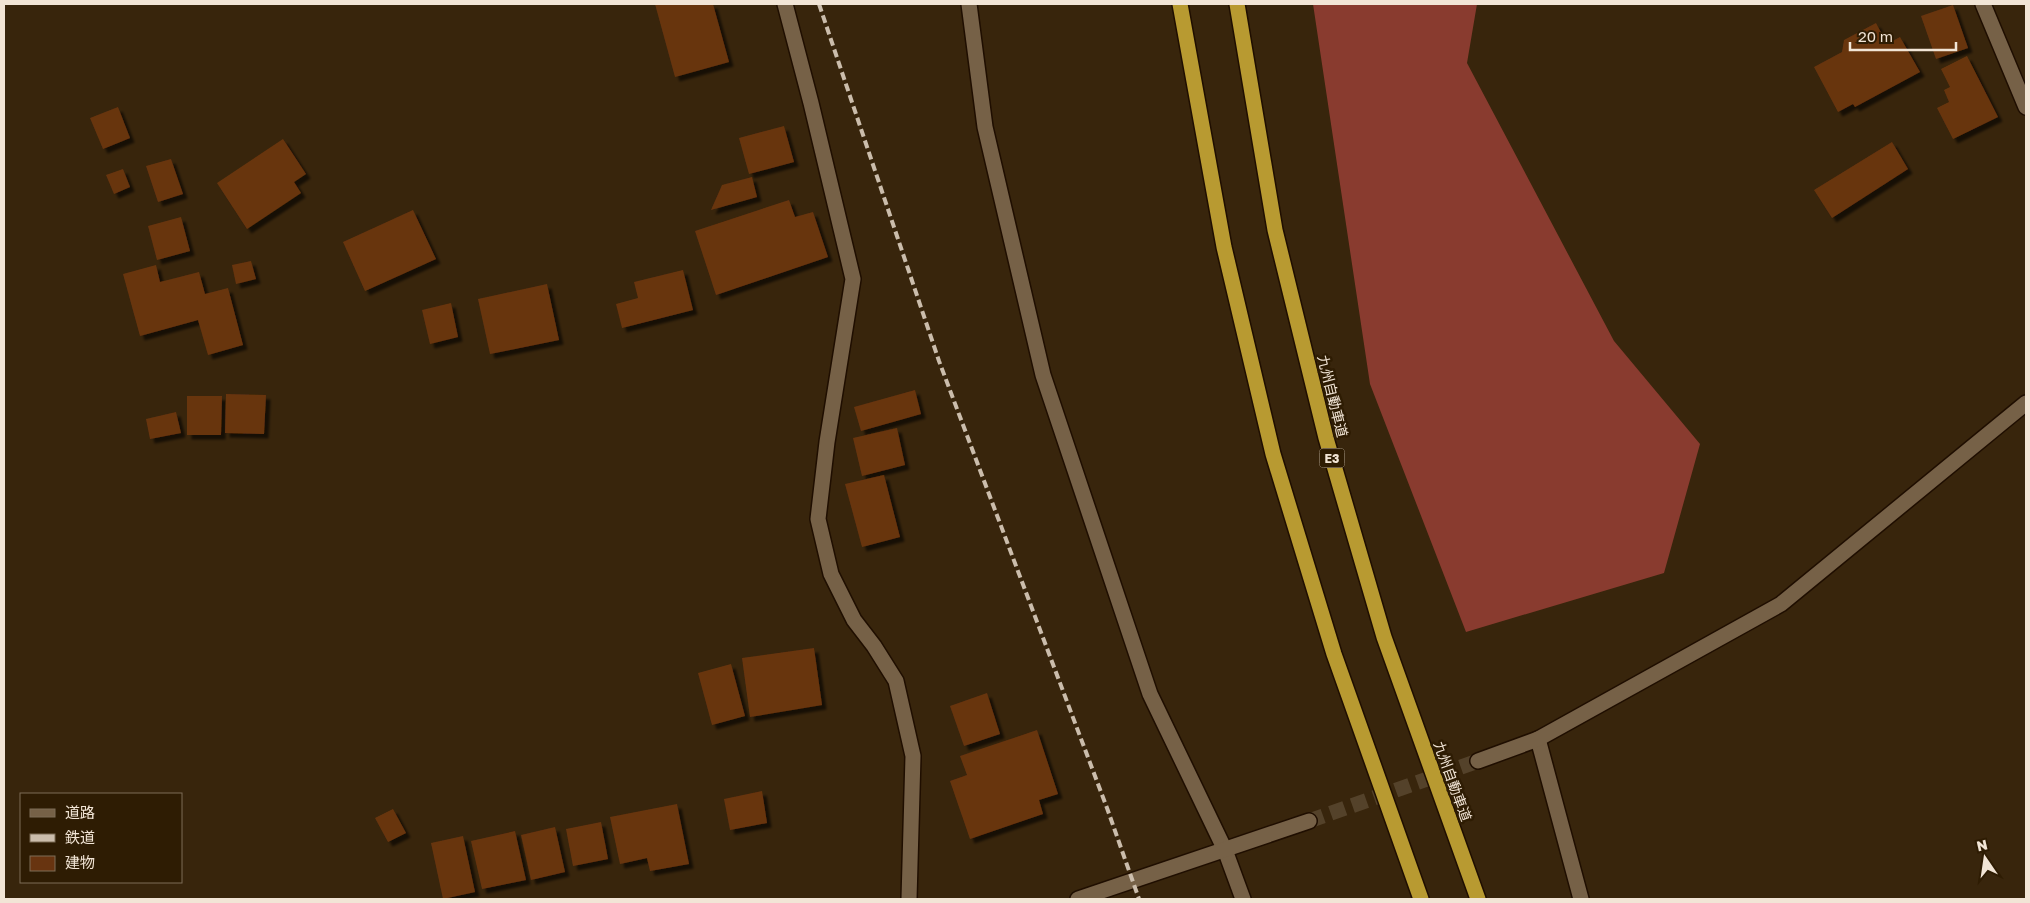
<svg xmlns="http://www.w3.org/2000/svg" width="2030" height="903" font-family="'Golos Text','Noto Sans JP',sans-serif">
  <defs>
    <filter id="shadow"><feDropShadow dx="4.5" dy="4.5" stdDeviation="1" flood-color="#0009"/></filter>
  </defs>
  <rect width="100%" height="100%" fill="#38250c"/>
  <polygon fill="#893b2f" points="1313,4 1477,4 1467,63 1614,341 1700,444 1664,573 1466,632 1370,384"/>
  <g fill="#683410" filter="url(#shadow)">
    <polygon points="655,4 713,4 729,62 675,77"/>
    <polygon points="1953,5 1968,48 1936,59 1921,16"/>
    <polygon points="1876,23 1887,44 1900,37 1920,72 1855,107 1853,104 1838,112 1814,67 1842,52 1844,40"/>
    <polygon points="1967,56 1998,117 1953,139 1937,108 1949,102 1944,90 1950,87 1941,69"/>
    <polygon points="118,107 130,138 103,149 90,118"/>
    <polygon points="784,126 794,162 749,174 739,138"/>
    <polygon points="283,139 306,174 294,182 301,193 247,229 217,183"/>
    <polygon points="1892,142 1908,169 1832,218 1814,190"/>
    <polygon points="171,159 183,194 158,202 146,166"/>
    <polygon points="123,169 130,187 114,194 106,175"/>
    <polygon points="752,177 757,197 711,210 722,185"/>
    <polygon points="789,200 795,217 813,212 828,257 716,295 695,231"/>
    <polygon points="413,210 436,259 365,291 343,242"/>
    <polygon points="181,217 190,251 157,260 148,226"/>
    <polygon points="251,261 256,279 236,284 232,265"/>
    <polygon points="156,265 160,282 199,272 205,294 228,288 243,345 208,355 198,320 140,336 123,274"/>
    <polygon points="683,270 693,310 622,328 616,304 638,298 634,282"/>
    <polygon points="547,284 559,340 490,354 478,299"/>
    <polygon points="451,303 458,337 430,344 422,310"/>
    <polygon points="915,390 921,414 861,431 854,407"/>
    <polygon points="226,394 266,395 264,434 225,433"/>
    <polygon points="187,396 222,396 221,435 187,435"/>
    <polygon points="176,412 181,433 150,439 146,419"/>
    <polygon points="897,428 905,465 862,476 853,438"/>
    <polygon points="884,475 900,537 862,547 845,484"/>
    <polygon points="814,648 822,705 750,717 742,658"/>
    <polygon points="731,664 745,716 712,725 698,673"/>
    <polygon points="987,693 1000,734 964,746 950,706"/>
    <polygon points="1037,730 1058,794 1039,800 1043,814 970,839 950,781 967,775 960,756"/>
    <polygon points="762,791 767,823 730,830 724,799"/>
    <polygon points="677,804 689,864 650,871 647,858 620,864 610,817"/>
    <polygon points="393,809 406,833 388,842 375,818"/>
    <polygon points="601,822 608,859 573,866 566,829"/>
    <polygon points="555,827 565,872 531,880 521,835"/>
    <polygon points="515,831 526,880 482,889 471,841"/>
    <polygon points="463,836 475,892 443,899 431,843"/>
  </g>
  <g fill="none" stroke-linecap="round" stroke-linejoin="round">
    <polyline stroke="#54422a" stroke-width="15" stroke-dasharray="15 8" stroke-linecap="butt" points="1309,821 1478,761"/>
    <g stroke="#1f0e00" stroke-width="18">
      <g id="street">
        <polyline points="785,4 811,103 853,279 827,442 818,519 831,574 854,620 874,646 896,681 913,756 909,899"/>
        <polyline points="969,4 985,127 1043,375 1150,694 1225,850 1243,899"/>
        <polyline points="1983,4 2026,107"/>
        <polyline points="1538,739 1581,899"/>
        <polyline points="1478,761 1538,739 1781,604 2026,403"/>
        <polyline points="1078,899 1309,821"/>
      </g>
    </g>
    <g stroke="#1f0e00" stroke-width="18">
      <g id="highway">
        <polyline points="1180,4 1224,247 1273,454 1334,654 1421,899"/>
        <polyline points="1237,4 1275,230 1326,438 1384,637 1478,899"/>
      </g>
    </g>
    <use href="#street" stroke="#766147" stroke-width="15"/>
    <use href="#highway" stroke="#b89a31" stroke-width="15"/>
    <polyline stroke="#cbbdac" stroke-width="4" stroke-dasharray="8 4" stroke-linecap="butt" points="819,4 939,361 1107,808 1139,899"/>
  </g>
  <g text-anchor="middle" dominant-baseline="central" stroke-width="5" stroke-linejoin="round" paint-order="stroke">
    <rect fill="#2e1c03" stroke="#b7a997" stroke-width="1" x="1319.5" y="448.5" width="25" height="19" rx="4"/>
    <g font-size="12" font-weight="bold" fill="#f2e5d6">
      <text x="1332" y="458">E3</text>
    </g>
    <g font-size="14" fill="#f2e5d6" stroke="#2e1c03">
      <text transform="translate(1333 396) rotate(76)">九州自動車道</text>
      <text transform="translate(1453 781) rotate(70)">九州自動車道</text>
    </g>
  </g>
  <rect width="2030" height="903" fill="none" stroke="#f2e5d6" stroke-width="10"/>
  <rect x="20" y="793" width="162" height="90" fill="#2e1c03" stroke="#7c6c57"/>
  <rect x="30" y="809" width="25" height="8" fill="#766147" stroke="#7c6c57"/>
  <text x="65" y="818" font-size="15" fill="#f2e5d6">道路</text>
  <rect x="30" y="834" width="25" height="8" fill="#cbbdac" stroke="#7c6c57"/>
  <text x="65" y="843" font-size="15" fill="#f2e5d6">鉄道</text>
  <rect x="30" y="856" width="25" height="15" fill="#683410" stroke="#7c6c57"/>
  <text x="65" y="868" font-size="15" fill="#f2e5d6">建物</text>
  <g transform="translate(1985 858) rotate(347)" stroke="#2e1c03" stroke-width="4" paint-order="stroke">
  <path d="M0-4L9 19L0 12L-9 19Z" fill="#f2e5d6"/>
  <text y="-8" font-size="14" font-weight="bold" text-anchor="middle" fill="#f2e5d6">N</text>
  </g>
  <path d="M1850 42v8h106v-8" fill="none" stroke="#f2e5d6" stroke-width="2.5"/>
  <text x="1858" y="42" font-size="15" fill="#f2e5d6" stroke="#2e1c03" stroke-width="4" paint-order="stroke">20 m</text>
</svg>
